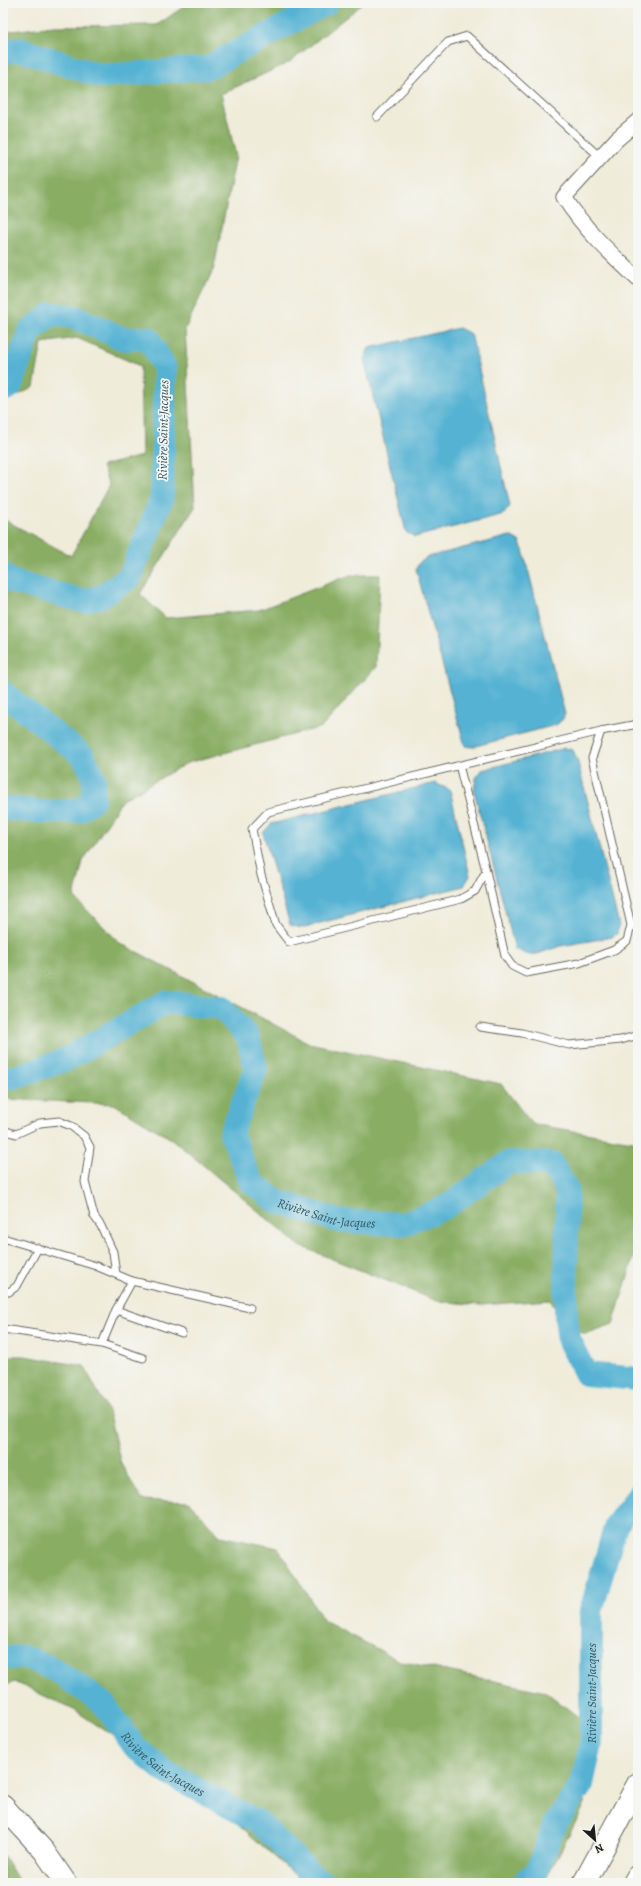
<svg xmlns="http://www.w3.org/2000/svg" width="641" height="1886" font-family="Alegreya,serif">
  <rect width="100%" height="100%" fill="#f6f6f2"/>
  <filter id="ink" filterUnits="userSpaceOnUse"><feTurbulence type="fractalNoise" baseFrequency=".025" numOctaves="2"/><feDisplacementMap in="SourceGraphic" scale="8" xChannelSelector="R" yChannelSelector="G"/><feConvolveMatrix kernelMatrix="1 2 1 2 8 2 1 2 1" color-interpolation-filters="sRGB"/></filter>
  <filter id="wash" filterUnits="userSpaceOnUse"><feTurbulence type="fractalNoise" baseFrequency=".012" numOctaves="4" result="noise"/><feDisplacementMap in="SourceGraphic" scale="16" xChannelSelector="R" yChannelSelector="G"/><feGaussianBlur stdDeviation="0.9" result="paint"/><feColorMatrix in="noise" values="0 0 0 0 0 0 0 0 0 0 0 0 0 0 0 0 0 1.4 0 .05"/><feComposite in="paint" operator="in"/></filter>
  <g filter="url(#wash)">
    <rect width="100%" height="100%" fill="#efecda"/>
    <g fill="#88ad63" stroke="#526440">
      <polygon points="189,3 362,3 360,6 290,62 221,94 236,156 214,268 185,329 195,507 140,594 166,618 259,610 350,575 380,575 376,667 322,727 187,763 122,800 83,861 74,897 120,943 309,1043 501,1084 532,1124 638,1142 638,1251 633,1260 613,1324 585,1334 567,1324 550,1300 480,1305 437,1301 300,1246 173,1140 114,1104 3,1099 3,519 71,556 109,485 102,466 142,456 140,366 77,338 42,343 34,387 3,403 3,32 54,26 157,25"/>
      <polygon points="3,1356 24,1356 84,1366 108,1411 121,1464 142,1500 189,1502 220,1536 278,1548 324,1621 400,1661 546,1692 582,1720 585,1804 544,1883 304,1883 218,1806 76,1711 15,1682 3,1686"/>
      <polygon points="3,1855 20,1883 3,1883"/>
    </g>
    <g fill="#55b2d3" stroke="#386778">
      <polygon points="459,328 471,334 510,506 504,514 415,537 406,532 364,359 369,348"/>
      <polygon points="510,536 519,541 523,550 565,714 563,719 556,725 472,747 465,746 416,569 419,563 428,557"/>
      <polygon points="565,748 573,750 577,759 619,925 617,934 612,937 561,946 537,954 526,954 515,949 474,791 476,778 482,770"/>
      <polygon points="435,783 450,790 470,876 464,886 301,928 290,925 263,833 271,824"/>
    </g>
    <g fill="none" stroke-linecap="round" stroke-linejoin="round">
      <g stroke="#55b2d3" stroke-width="24">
        <polyline points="3,53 19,49 101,76 207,68 327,3"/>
        <polyline points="3,390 10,387 30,331 52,314 75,317 124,339 148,338 165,368 162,498 130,577 102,596 83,601 13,582 3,575"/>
        <polyline points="3,693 83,756 94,777 93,800 79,811 44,812 3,808"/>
        <path id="s1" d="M 3,1078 L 15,1077 L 65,1060 L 166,1002 L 222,1008 L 248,1037 L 256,1069 L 231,1133 L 251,1182 L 276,1201 L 339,1221 L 404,1224 L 446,1207 L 509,1162 L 552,1164 L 567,1190 L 566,1316 L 569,1341 L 586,1374 L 638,1379"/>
        <path id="s2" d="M 3,1658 L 24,1657 L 54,1669 L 103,1703 L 135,1747 L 164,1771 L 260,1823 L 312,1875 L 323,1883"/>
        <path id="s3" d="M 524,1883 L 537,1871 L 555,1824 L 582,1784 L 591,1743 L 591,1611 L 616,1525 L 638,1496"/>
      </g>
    </g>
  </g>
  <g filter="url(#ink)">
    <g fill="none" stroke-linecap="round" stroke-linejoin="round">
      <g stroke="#66655e" stroke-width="9">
        <g id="lane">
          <polyline points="377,117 448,42 467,36 600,157"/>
          <polyline points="459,765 486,871 475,891 461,899 289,942 276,925 261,875 252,829 268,812 601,731"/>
          <polyline points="486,871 505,956 512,966 526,973 579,963 614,950 627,941 631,925 592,758 601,731 638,724"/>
          <polyline points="480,1027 522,1033 569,1045 621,1040 638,1035"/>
          <polyline points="3,1130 16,1134 40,1123 59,1121 71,1126 84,1136 90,1147 85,1182 94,1216 101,1226 113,1252 116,1274"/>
          <polyline points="3,1238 96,1266 132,1281 116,1310 102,1344 3,1329"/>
          <polyline points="132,1281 250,1308"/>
          <polyline points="3,1290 9,1292 17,1286 38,1248"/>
          <polyline points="116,1310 182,1333"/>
          <polyline points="102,1344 143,1358"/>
        </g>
      </g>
      <g stroke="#66655e" stroke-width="17">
        <path id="street" d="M 638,121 L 617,139 L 564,197 C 583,228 611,254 638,279"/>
      </g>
      <g stroke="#66655e" stroke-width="23">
        <polyline id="secondary" points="3,1806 44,1851 66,1883"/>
      </g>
      <g stroke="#66655e" stroke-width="24">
        <g id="highway">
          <polyline points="584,1883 638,1784"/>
          <polyline points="634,1883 638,1876"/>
        </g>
      </g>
      <use href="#lane" stroke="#fff" stroke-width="7"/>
      <use href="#street" stroke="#fff" stroke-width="15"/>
      <use href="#secondary" stroke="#fff" stroke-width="21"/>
      <use href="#highway" stroke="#fff" stroke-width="22"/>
    </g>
  </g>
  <g text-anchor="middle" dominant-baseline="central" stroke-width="3.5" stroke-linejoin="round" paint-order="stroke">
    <g font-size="13" font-style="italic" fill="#335865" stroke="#f6f6f2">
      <text transform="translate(163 430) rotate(-89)">Rivière Saint-Jacques</text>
      <text stroke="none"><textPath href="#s1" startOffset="515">Rivière Saint-Jacques</textPath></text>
      <text stroke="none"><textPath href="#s3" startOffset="208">Rivière Saint-Jacques</textPath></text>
      <text stroke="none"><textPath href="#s2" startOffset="200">Rivière Saint-Jacques</textPath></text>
    </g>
  </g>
  <rect width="641" height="1886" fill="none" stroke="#f6f6f2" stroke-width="16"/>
  <g transform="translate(595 1840) rotate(153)" stroke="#f6f6f2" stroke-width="3" paint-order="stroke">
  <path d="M0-3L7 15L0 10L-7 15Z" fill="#1c1c1c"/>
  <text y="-6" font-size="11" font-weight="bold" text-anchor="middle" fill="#1c1c1c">N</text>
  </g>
</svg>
